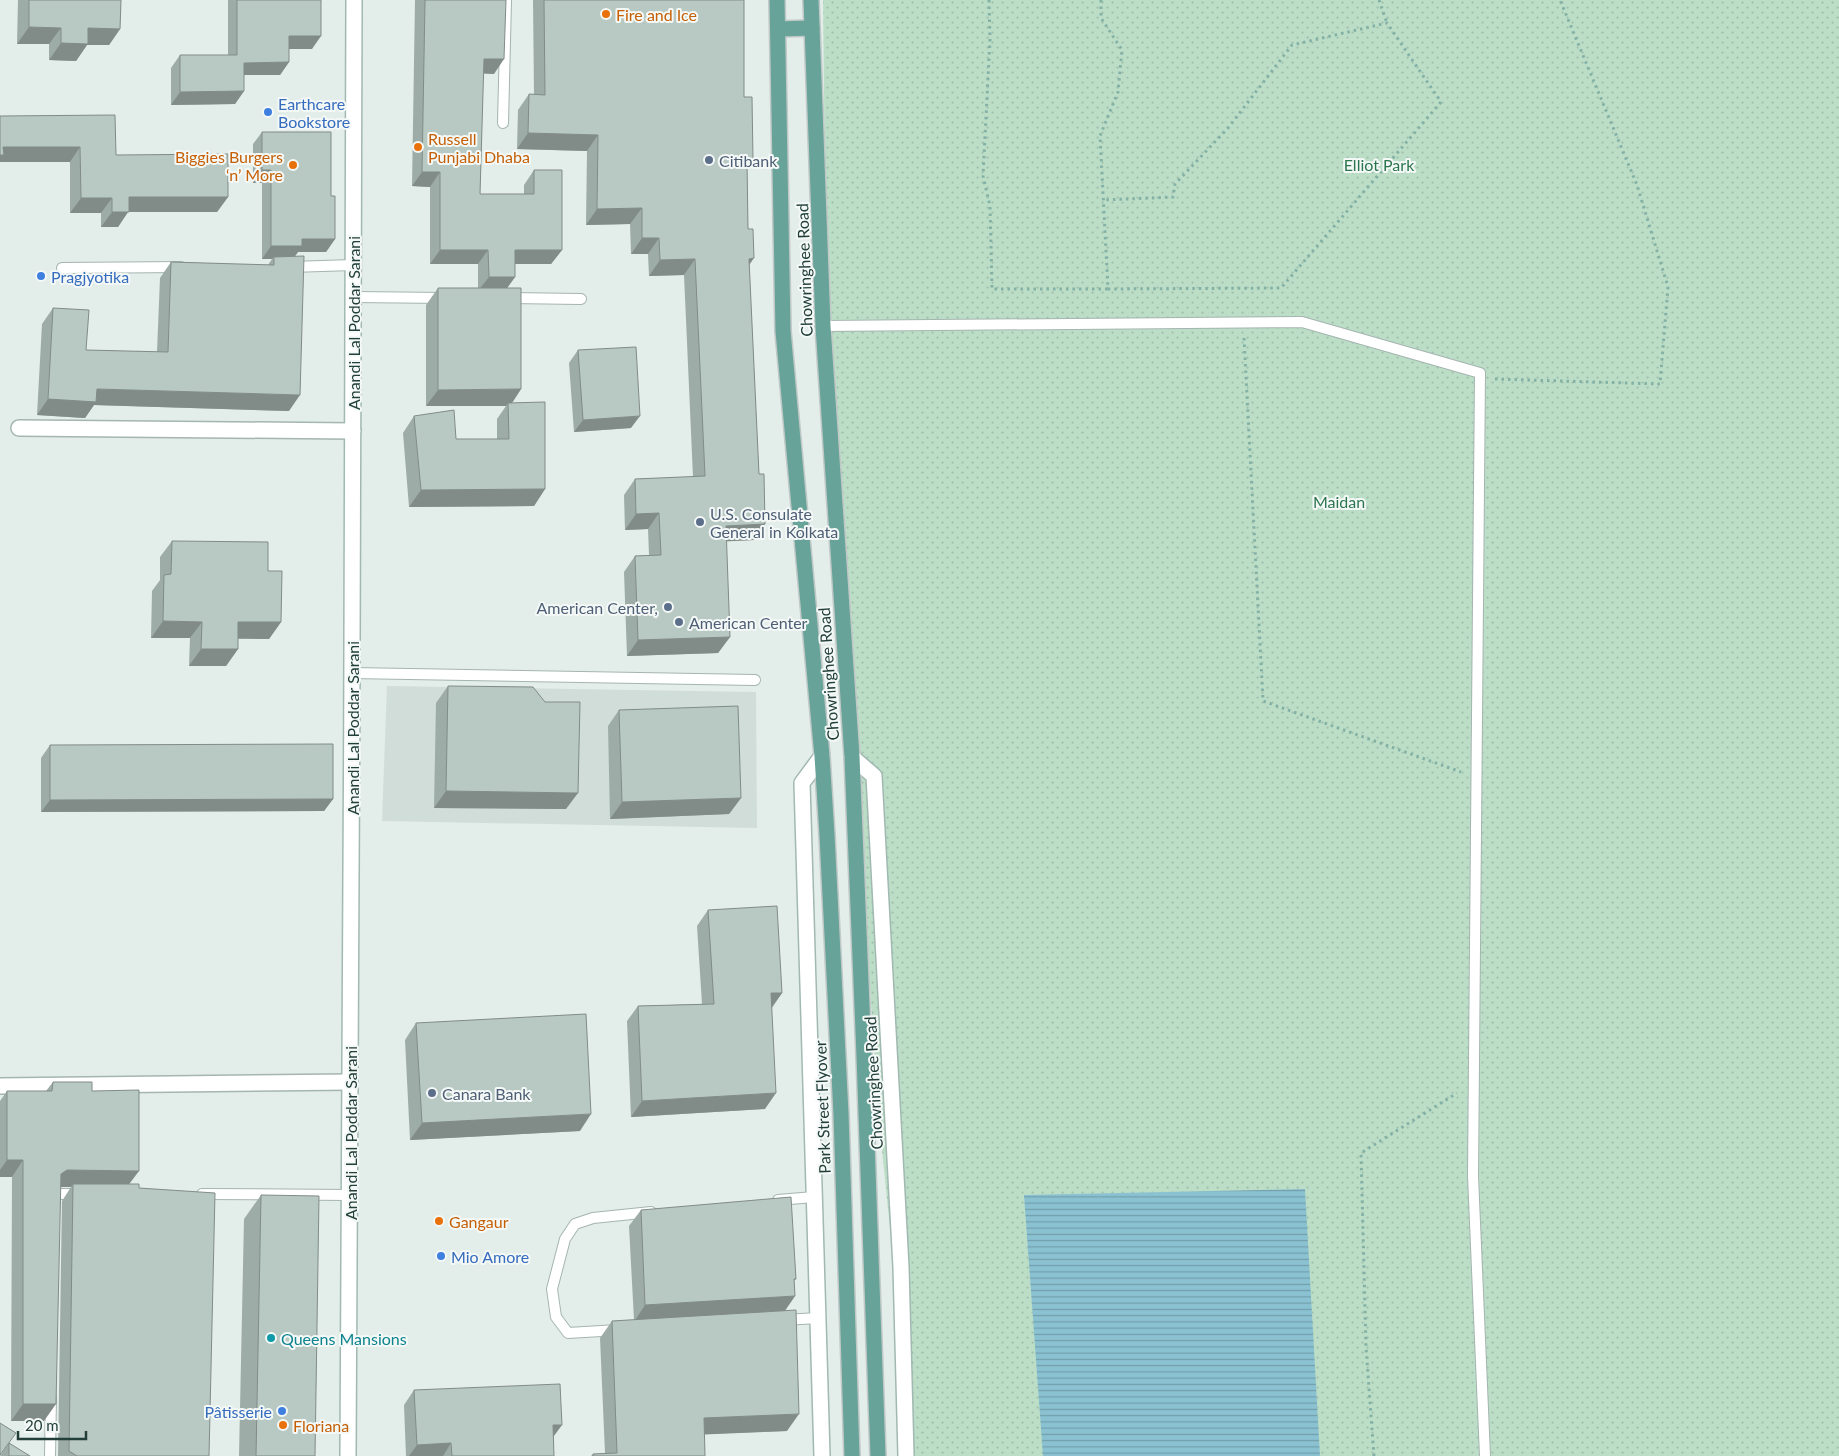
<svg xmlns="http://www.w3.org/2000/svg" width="1839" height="1456" font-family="Lato,sans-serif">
  <defs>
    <pattern id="park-dots" width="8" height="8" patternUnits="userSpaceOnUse" patternTransform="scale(1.25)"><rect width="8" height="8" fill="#bcdec7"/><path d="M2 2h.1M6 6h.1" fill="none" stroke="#a1c0ac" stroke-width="1.8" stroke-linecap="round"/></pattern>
    <pattern id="water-rules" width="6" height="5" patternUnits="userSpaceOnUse" patternTransform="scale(1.25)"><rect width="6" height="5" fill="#8bc2d2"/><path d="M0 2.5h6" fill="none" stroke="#719fab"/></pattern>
  </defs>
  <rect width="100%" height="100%" fill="#e3ede9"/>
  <polygon fill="#d1ddd8" points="387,686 756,692 757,828 382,821"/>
  <polygon fill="url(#park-dots)" points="823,0 1839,0 1839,1456 913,1456 879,1120 827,362"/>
  <polygon fill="url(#water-rules)" points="1305,1189 1320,1456 1043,1456 1024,1195"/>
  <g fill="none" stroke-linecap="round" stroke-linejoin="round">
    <g stroke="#a5b5b1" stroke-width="12">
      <g id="lane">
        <polyline points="503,123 506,0"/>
        <polyline points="291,267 353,265"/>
        <polyline points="62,268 181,267"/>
        <polyline points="354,297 445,298"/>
        <polyline points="510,298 581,299"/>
        <polyline points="823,326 1302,322 1480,373 1473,1176 1485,1456"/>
        <polyline points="351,673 755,680"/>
        <polyline points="202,1194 349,1195"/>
        <polyline points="778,1200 814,1197"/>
        <polyline points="55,1203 55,1194 80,1194"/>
        <polyline points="784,1320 818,1318"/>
        <polyline points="618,1330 568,1333 556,1317 552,1289 565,1239 575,1224 593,1218 651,1212"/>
        <polyline points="50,1456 51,1397"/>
      </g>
    </g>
    <g stroke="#a5b5b1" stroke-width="18">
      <g id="street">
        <polyline points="19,428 353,431"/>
        <polyline points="0,1086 350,1082"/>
      </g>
    </g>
    <g stroke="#a1b9b2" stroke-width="18">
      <g id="secondary">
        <polyline points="852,757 874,776 901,1267 906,1456"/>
        <path d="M 348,1456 C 351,971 353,485 354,0"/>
        <polyline points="822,1456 802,783 822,756"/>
      </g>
    </g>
    <g stroke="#c1c9c8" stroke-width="18">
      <g id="primary">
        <polyline points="777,0 783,331 822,756 827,835 841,1114 852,1456"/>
        <polyline points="811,0 823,326 852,757 864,1056 878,1456"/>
        <polyline points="778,29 812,28"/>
      </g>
    </g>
    <g stroke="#83b1a6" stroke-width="3" stroke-dasharray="2.5 4" stroke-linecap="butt">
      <polyline points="989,0 990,39 983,176 990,206 992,289 1108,289"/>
      <polyline points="1101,0 1101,18 1122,50 1118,92 1100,136 1108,289 1281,288 1441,102 1387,23 1292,45 1228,128 1175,184 1173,197 1103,200"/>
      <polyline points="1379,0 1387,23"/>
      <polyline points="1244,338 1263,701 1461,772"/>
      <polyline points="1495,379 1660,384 1668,287 1637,185 1560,0"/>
      <polyline points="1374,1456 1366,1347 1361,1153 1457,1093"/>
    </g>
    <use href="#lane" stroke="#fff" stroke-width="10"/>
    <use href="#street" stroke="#fff" stroke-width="15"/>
    <use href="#secondary" stroke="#fff" stroke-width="15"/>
    <use href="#primary" stroke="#67a398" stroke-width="15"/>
  </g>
  <g fill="#9eaca7">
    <polygon points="18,0 121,0 120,29 109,45 87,45 76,61 49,60 49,44 17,44"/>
    <polygon points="228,0 321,0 312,49 289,49 289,62 280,75 244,75 244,91 235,104 171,105 171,68 180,55 228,55"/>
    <polygon points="415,0 506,0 494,74 483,73 480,194 524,194 524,185 534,170 562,250 551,264 515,264 515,277 507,288 521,389 512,403 545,489 534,506 409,507 403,433 414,416 456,439 497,439 497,419 506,406 426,406 426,305 438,288 478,288 478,264 430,264 430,187 412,186"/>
    <polygon points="533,0 744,0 744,97 747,169 748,229 749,265 759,474 765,524 754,540 726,541 730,637 718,653 627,656 624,572 635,556 649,555 648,529 625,530 624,495 635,479 693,477 684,275 649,276 648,254 631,254 630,224 586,225 587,151 517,149 518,110 529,94 534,95"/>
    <polygon points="0,116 116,155 228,197 217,212 128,212 118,227 101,227 101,213 70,213 70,162"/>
    <polygon points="262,132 331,196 335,239 326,252 298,252 295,256 289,411 94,405 85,418 37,415 42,324 53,308 86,350 157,352 160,278 171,262 268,265 272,259 262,259 262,183 253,183 253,144"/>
    <polygon points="578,350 631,428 574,432 569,363"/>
    <polygon points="172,541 268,571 281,622 269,639 238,639 238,649 226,666 189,666 190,638 151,638 152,591 160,580 160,557"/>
    <polygon points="448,686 566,809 434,808 436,703"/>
    <polygon points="619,710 741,798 729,814 610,819 608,726"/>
    <polygon points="50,745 333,799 324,811 41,812 41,758"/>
    <polygon points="708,910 782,993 772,1008 765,1109 631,1117 627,1021 638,1006 702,1004 697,926"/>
    <polygon points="416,1023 580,1131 410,1140 405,1040"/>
    <polygon points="53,1082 92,1091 129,1184 139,1188 209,1456 58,1456 62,1201 71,1187 60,1187 44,1421 11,1421 12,1177 0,1177 0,1101 7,1091 46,1091"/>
    <polygon points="261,1195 315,1456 239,1456 244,1219"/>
    <polygon points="641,1210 796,1279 794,1281 795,1296 785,1311 787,1431 704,1434 705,1456 591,1456 593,1454 605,1453 600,1338 612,1321 634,1320 629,1226"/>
    <polygon points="414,1390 553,1436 554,1456 406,1456 404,1405"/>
    <polygon points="9,1443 30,1456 0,1456"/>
  </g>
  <g fill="#818c88">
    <polygon points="29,27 61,28 49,44 17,44"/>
    <polygon points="88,28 120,29 109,45 87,45 76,61 49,60 61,43"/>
    <polygon points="289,36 321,36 312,49 280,49"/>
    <polygon points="484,59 504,59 494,74 473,73"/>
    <polygon points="289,62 280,75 235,75 244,63"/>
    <polygon points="244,91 235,104 171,105 180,92"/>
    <polygon points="528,133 598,135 587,151 517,149"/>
    <polygon points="3,147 80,147 70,162 0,162 0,152"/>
    <polygon points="747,161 753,161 741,177"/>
    <polygon points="262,170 271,170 262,183 253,183"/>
    <polygon points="422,172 440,172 430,187 412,186"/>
    <polygon points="129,197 228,197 217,212 128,212 118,227 101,227 112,212"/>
    <polygon points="81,198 112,198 101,213 70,213"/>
    <polygon points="642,208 630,224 586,225 597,209"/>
    <polygon points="642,238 659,238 648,254 631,254"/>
    <polygon points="302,239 335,239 326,252 298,252 293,259 274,257 272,259 262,259 271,246"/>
    <polygon points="440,250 488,250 478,264 430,264"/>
    <polygon points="515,250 562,250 551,264 505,264"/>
    <polygon points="754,258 743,274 749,259"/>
    <polygon points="695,259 684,275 649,276 660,260"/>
    <polygon points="489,277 515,277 505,291 478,291"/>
    <polygon points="97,389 300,395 289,411 94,405 85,418 37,415 48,399"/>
    <polygon points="521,389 510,406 508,403 506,406 426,406 438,390"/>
    <polygon points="640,416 631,428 574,432 583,420"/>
    <polygon points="545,489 534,506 409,507 421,490"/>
    <polygon points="659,513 648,529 625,530 636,514"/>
    <polygon points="765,524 754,540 714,542 726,526"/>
    <polygon points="163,621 202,622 190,638 151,638"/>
    <polygon points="238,622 281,622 269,639 227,638"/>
    <polygon points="730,637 718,653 627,656 638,640"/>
    <polygon points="201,649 238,649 226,666 189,666"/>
    <polygon points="446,791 578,793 566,809 434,808"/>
    <polygon points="741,798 729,814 610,819 622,802"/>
    <polygon points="333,799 324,811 41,812 50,800"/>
    <polygon points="771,993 782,993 771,1008"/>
    <polygon points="776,1093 765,1109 631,1117 642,1101"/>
    <polygon points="591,1114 580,1131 410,1140 422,1123"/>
    <polygon points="7,1160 23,1160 12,1177 0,1177 0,1170"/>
    <polygon points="67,1170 139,1171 127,1187 73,1184 71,1187 55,1187 61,1174"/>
    <polygon points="795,1296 783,1313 634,1322 645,1305"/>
    <polygon points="23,1404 56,1404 44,1421 11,1421"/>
    <polygon points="799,1414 787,1431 692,1435 704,1418"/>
    <polygon points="553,1425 562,1425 551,1440"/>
    <polygon points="451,1443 443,1456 409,1456 417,1445"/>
  </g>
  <g fill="#b8c8c2" stroke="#818c88">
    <polygon points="29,0 121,0 120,29 88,28 88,44 61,43 61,28 29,27"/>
    <polygon points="237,0 321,0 321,36 289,36 289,62 244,63 244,91 180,92 180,55 237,55"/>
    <polygon points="425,0 506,0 504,59 484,59 480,194 534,194 534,170 562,170 562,250 515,250 515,277 489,277 488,250 440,250 440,172 422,172"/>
    <polygon points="544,0 744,0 744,97 752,97 753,161 747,161 748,229 753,229 754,258 749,259 759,474 764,474 765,524 726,526 730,637 638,640 635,556 661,555 659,513 636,514 635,479 705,476 695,259 660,260 659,238 642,238 642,208 597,209 598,135 528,133 529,94 545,95"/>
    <polygon points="115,115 116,155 228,154 228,197 129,197 129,212 112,212 112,198 81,198 80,147 3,147 4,155 0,155 0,116"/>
    <polygon points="262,132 331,132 331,196 335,196 335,239 302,239 302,246 271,246 271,170 262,170"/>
    <polygon points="304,256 300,395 97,389 96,402 48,399 53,308 89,310 86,350 168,352 171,262 274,265 274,257"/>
    <polygon points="438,288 521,288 521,389 438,390"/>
    <polygon points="636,347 640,416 583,420 578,350"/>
    <polygon points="545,402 545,489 421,490 414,416 454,410 456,439 509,439 508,403"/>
    <polygon points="172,541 268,542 268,571 282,571 281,622 238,622 238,649 201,649 202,622 163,621 164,575 171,574"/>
    <polygon points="448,686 533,687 545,702 580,702 578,793 446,791"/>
    <polygon points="738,706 741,798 622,802 619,710"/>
    <polygon points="333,744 333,799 50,800 50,745"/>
    <polygon points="777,906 782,993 771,993 776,1093 642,1101 638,1006 714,1004 708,910"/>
    <polygon points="586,1014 591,1114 422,1123 416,1023"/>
    <polygon points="53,1082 92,1082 92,1091 139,1090 139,1171 67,1170 61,1174 56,1404 23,1404 23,1160 7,1160 7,1091 52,1091"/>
    <polygon points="73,1184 139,1184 139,1188 215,1193 209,1456 77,1456 69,1451"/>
    <polygon points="261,1195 319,1196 315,1456 256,1456"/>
    <polygon points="791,1197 796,1279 794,1279 795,1296 645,1305 641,1210"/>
    <polygon points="796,1310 799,1414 704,1418 705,1456 593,1456 593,1454 617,1453 612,1321"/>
    <polygon points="560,1384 562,1425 553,1425 554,1456 452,1456 451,1443 417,1445 414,1390"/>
    <polygon points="0,1423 16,1433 0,1455"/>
    <polygon points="9,1443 30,1456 9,1456"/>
  </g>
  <g fill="#e8710a" stroke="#f4f9f7" stroke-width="2">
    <circle cx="606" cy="14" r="5"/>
    <circle cx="418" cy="147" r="5"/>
    <circle cx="293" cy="165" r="5"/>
    <circle cx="439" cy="1221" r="5"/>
    <circle cx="283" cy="1425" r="5"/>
  </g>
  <g fill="#3f7fe0" stroke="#f4f9f7" stroke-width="2">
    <circle cx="268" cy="112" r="5"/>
    <circle cx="41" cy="276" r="5"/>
    <circle cx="441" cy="1256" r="5"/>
    <circle cx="282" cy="1411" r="5"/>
  </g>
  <g fill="#5c6f8a" stroke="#f4f9f7" stroke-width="2">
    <circle cx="709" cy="160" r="5"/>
    <circle cx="700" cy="522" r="5"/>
    <circle cx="668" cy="607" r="5"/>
    <circle cx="679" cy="622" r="5"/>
    <circle cx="432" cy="1093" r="5"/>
  </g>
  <circle fill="#0f9aa8" stroke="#f4f9f7" stroke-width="2" cx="271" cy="1338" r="5"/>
  <g text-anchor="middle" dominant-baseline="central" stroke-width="4" stroke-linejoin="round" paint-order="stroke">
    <g font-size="16" fill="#c56008" stroke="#f4f9f7" text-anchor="start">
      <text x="616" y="14">Fire and Ice</text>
      <text x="428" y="138">Russell<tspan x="428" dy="18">Punjabi Dhaba</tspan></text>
      <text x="283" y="156" text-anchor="end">Biggies Burgers<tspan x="283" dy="18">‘n’ More</tspan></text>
      <text x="449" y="1221">Gangaur</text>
      <text x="293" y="1425">Floriana</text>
    </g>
    <g font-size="16" fill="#366cbe" stroke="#f4f9f7" text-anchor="start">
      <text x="278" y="103">Earthcare<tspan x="278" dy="18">Bookstore</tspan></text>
      <text x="51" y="276">Pragjyotika</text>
      <text x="451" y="1256">Mio Amore</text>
      <text x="272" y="1411" text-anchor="end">Pâtisserie</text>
    </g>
    <g font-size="16" fill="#4e5e75" stroke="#f4f9f7" text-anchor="start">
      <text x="719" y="160">Citibank</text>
      <text x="710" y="513">U.S. Consulate<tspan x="710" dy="18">General in Kolkata</tspan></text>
      <text x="658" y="607" text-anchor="end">American Center,</text>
      <text x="689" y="622">American Center</text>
      <text x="442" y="1093">Canara Bank</text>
    </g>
    <g font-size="16" fill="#2c764e" stroke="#f4f9f7">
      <text x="1379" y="164">Elliot Park</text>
      <text x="1339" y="501">Maidan</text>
    </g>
    <g font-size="16" fill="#223f39" stroke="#f4f9f7">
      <text transform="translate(804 270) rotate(-92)">Chowringhee Road</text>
      <text transform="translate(353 323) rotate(-90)">Anandi Lal Poddar Sarani</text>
      <text transform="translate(828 674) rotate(-94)">Chowringhee Road</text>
      <text transform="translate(352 728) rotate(-90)">Anandi Lal Poddar Sarani</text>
      <text transform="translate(873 1083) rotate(-93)">Chowringhee Road</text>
      <text transform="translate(822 1107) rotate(-92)">Park Street Flyover</text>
      <text transform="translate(350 1133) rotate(-90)">Anandi Lal Poddar Sarani</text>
    </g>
    <g font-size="16" fill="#0d838f" stroke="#f4f9f7" text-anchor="start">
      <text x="281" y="1338">Queens Mansions</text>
    </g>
  </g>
  <path d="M18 1431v8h68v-8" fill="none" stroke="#223f39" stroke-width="2.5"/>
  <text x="25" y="1431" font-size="15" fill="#223f39" stroke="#f4f9f7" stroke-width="4" paint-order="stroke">20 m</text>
</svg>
